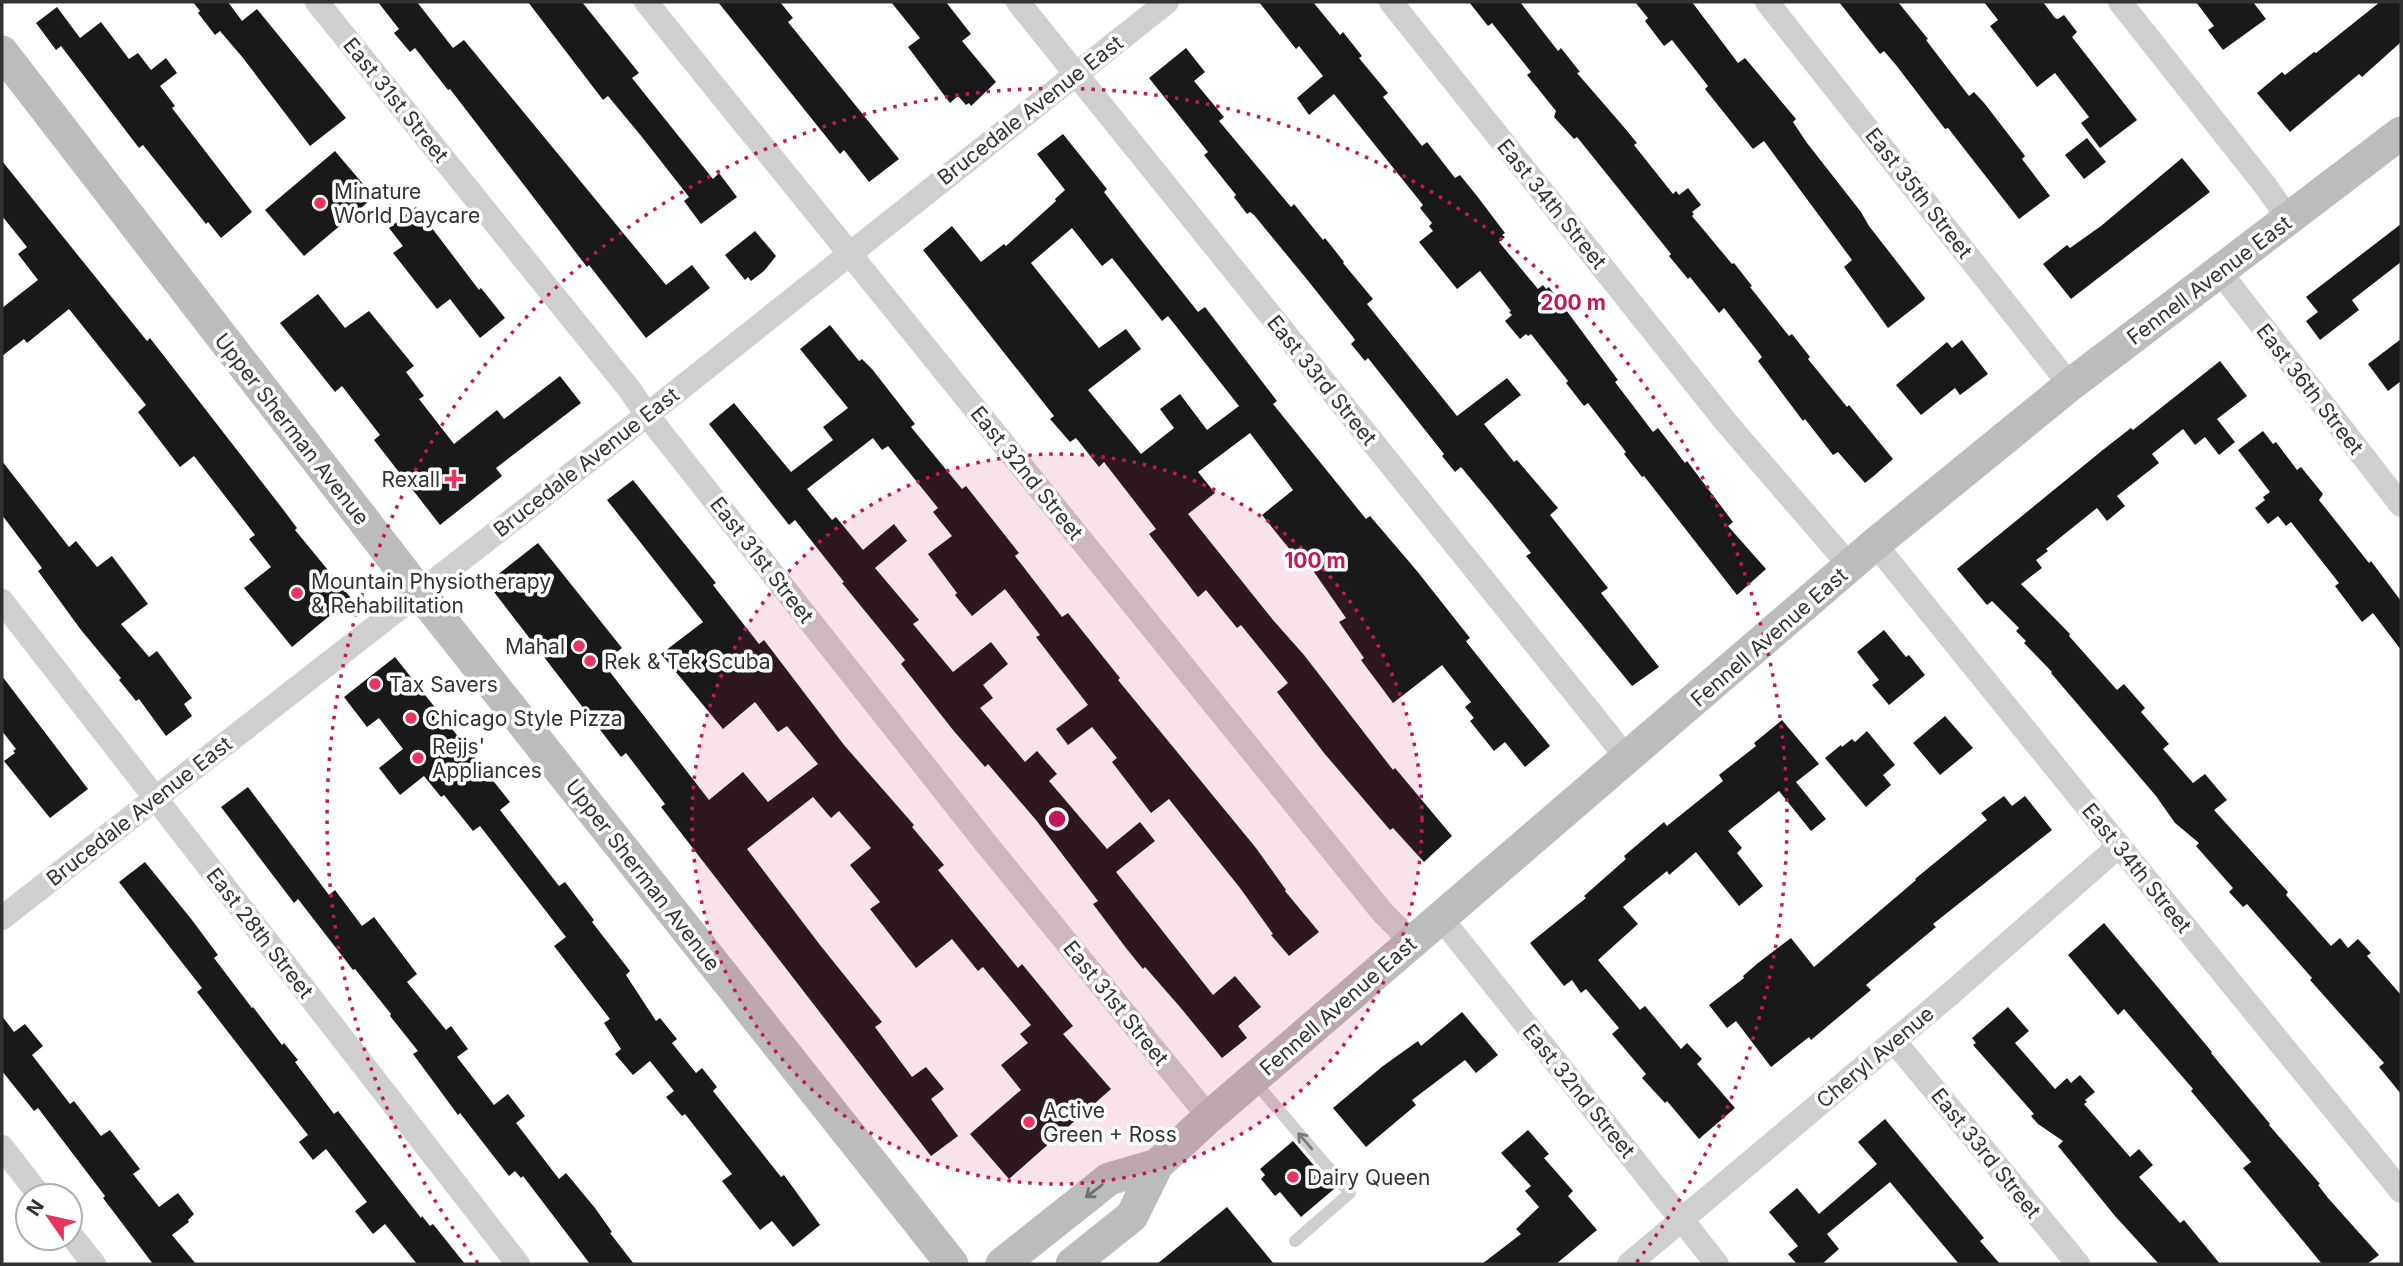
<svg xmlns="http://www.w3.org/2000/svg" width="2403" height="1266" font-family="Inter,sans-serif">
  <rect width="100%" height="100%" fill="#fff"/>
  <g fill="#191919" fill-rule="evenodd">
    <polygon points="193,2 228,2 242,21 257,9 346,118 310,146 243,58 220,31 215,35 198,13 200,11"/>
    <polygon points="378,2 417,2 453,48 464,40 666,285 692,265 710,288 646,338 589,265 587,267 450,89 448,90 415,48 410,52 394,33 399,29"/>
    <polygon points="528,2 582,2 639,73 632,78 713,179 719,173 737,197 701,224 684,201 689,197 642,137 608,96 603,100"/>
    <polygon points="718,2 780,2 793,18 788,22 899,159 869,182 844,150 840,154"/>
    <polygon points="891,2 946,2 971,34 962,41 996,82 971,106 969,103 966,105 958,96 950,103 908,47 920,38"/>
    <polygon points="1259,2 1313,2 1340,35 1343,32 1362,56 1359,58 1388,93 1383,97 1422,146 1427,142 1455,178 1460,175 1477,196 1505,233 1502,235 1505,237 1499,242 1538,289 1543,285 1546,289 1549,287 1618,380 1615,382 1653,432 1658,428 1685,463 1687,461 1733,522 1728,526 1766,569 1737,595 1644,476 1642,477 1624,454 1626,452 1588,403 1584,406 1566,383 1568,381 1531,334 1528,336 1526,334 1520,339 1505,321 1512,315 1509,312 1511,311 1480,271 1457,289 1419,242 1433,231 1429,226 1432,223 1420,208 1423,205 1334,94 1309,115 1297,98 1323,76 1299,46 1296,49"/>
    <polygon points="1469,2 1520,2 1558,51 1561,48 1580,72 1577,73 1623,126 1637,143 1634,145 1673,194 1676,191 1679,195 1688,188 1701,205 1692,212 1694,214 1692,216 1732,264 1734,263 1752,286 1750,287 1789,336 1792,334 1810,357 1808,359 1847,407 1849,405 1893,459 1875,475 1865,483 1838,452 1833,455 1805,419 1803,421 1758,361 1762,357 1724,308 1719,313 1690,277 1688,279 1669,256 1671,254 1577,137 1574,139 1554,117 1556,111 1527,75 1531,72 1492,23 1488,26"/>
    <polygon points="1635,2 1692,2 1738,63 1745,58 1796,119 1793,122 1807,143 1861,212 1869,226 1925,298 1924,300 1888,328 1844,267 1852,260 1764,141 1753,149 1705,89 1708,86 1672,40 1664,46 1645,21 1648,18"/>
    <polygon points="1839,2 1898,2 1928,39 1926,40 1969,96 1974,92 1985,104 2025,156 2022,159 2050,196 2019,219 1948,128 1945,129 1896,65 1884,51 1880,54"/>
    <polygon points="1984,2 2043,2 2055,18 2058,19 2064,15 2077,32 2072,37 2137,120 2100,148 2081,123 2089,117 2055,73 2037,87 1990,26 1998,20"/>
    <polygon points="2196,2 2253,2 2266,19 2223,50 2208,30 2214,26"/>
    <polygon points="2380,2 2401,2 2401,42 2362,77 2359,74 2290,132 2257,93 2282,72 2285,75 2314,52 2316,53"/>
    <polygon points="57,7 80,38 101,22 129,59 138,53 151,70 166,58 177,73 160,86 175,106 172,108 252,212 221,238 208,222 206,224 143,145 139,148 61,46 56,50 36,23"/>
    <polygon points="1186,48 1205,72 1194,81 1224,117 1219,121 1291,207 1294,204 1323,240 1325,238 1344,262 1343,263 1373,299 1367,304 1457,416 1507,378 1521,395 1484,424 1514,462 1517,460 1558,508 1550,515 1608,588 1601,593 1659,667 1632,686 1526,556 1531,553 1490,502 1461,467 1455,472 1442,456 1444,454 1368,358 1365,361 1351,344 1355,340 1353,337 1305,277 1254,215 1250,212 1247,214 1234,197 1236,195 1204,155 1208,152 1149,78"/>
    <path d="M 1063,134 L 1107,189 L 1104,192 L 1141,240 L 1198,312 L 1205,307 L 1277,401 L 1273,404 L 1366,519 L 1370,516 L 1417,571 L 1470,638 L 1466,641 L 1468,644 L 1550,746 L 1525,767 L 1505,742 L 1494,751 L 1470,721 L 1474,718 L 1465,707 L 1471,702 L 1442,665 L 1393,703 L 1361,660 L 1364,658 L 1339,622 L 1346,618 L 1305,559 L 1300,562 L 1262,515 L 1293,490 L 1250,433 L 1198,472 L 1215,493 L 1188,514 L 1273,620 L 1304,655 L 1393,770 L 1395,768 L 1452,836 L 1424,862 L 1393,828 L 1390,830 L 1324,753 L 1277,692 L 1288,683 L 1241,625 L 1237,628 L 1206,590 L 1198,597 L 1149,534 L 1156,529 L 1104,462 L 1099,467 L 1076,438 L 1070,442 L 1050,419 L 1054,416 L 923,250 L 952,226 L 981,262 L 1004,244 L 1006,246 L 1056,201 L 1055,199 L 1065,190 L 1037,154 ZM 1072,228 L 1102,266 L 1112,258 L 1162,321 L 1168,316 L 1239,406 L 1207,430 L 1180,394 L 1160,409 L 1174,428 L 1141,454 L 1088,390 L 1141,349 L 1126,329 L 1099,348 L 1031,263 Z"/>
    <polygon points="2087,138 2106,162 2084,179 2065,155"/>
    <polygon points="335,151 374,197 304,256 265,210"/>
    <polygon points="2182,158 2210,192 2071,299 2043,264 2067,245 2070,248 2101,226"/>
    <polygon points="2,161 147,341 150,338 282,508 297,528 295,530 351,598 292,647 244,588 271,567 249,539 255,535 194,456 180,467 138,412 146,405 69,309 27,343 24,339 2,356 2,308 38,280 18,254 27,247 2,216"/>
    <polygon points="416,207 479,290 481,288 505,318 480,338 450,299 437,309 393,253 403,246 389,228"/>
    <polygon points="2401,224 2401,262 2352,300 2359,310 2320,340 2306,321 2318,312 2306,297"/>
    <polygon points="755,231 776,256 764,271 751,281 748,277 745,280 725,255"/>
    <polygon points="318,294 345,328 369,311 414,366 406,372 424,396 419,399 454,444 497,410 504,419 560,376 581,403 496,468 502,476 440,525 374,440 380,435 342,386 335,392 280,323"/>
    <polygon points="830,325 859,361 862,359 872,369 915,424 911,427 962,489 966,486 1019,553 1015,556 1062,617 1068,613 1120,678 1118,680 1256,848 1286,890 1285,891 1319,932 1289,956 1271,935 1273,934 1240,888 1169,799 1151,813 1112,762 1117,758 1092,727 1068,745 1056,729 1088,705 1036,637 1040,635 1005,589 972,616 955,595 957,593 928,554 952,536 933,512 938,508 888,446 882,450 873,438 807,489 832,520 836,517 863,550 894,524 907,541 875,568 919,620 913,624 953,672 991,642 1008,664 983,685 993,698 980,708 1025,762 1037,751 1057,774 1049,781 1107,849 1140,822 1155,841 1116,872 1213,995 1235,976 1261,1007 1238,1026 1247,1038 1222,1058 1180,1007 1145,967 1143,969 1126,948 1093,904 1098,901 1036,820 988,764 985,767 953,730 901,664 905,660 842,583 844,582 795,520 789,525 709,424 734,403 791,472 833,440 823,427 848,408 800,349"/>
    <polygon points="2401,339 2401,381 2388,391 2368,364"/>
    <polygon points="1962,340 1988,374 1960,395 1955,388 1921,415 1896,385 1947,342 1952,348"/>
    <polygon points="2220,361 2247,396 2217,419 2235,442 2219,455 2205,437 2195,445 2183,429 2152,454 2159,463 2117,496 2125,506 2107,521 2097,508 2046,549 2048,551 2036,560 2042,568 2021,584 2070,634 2069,636 2117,690 2124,684 2145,708 2141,712 2169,744 2163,749 2193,783 2205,774 2227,800 2214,810 2288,892 2286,895 2331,946 2340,938 2348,948 2358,939 2371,953 2367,956 2401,995 2401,1094 2379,1067 2384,1063 2310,980 2312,978 2247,904 2243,907 2229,892 2233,888 2196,846 2199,843 2175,823 2156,796 2051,673 2052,672 2024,643 2026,641 2016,631 2019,628 1992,601 1987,605 1957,569 2104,449 2131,428 2133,430"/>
    <polygon points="2263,431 2273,444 2276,442 2297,470 2301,467 2323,494 2319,500 2369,563 2371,561 2401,601 2401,650 2373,613 2362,622 2335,586 2339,583 2291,522 2286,526 2278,516 2268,524 2255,508 2265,500 2263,497 2270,492 2238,450"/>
    <polygon points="2,461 69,547 76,541 97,567 112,556 148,604 121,624 149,657 157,651 192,698 184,704 192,716 166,736 139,699 136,701 119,680 121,678 81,630 38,571 42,568 2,515"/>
    <polygon points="633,480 716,583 713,585 759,644 764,640 844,745 914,825 912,827 944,865 938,870 1018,968 1022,964 1073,1026 1063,1034 1111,1089 1009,1179 970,1134 1021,1090 1001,1065 1028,1043 1020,1034 1031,1025 983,967 978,971 952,939 916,968 870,909 880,902 850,865 871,848 839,811 831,818 813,797 747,849 820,945 882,1022 875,1027 912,1077 926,1067 944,1089 931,1099 958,1136 931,1156 661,807 665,804 626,753 621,757 487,583 538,543 622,648 603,663 709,800 743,772 768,802 818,764 787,726 778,732 755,702 723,729 661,654 703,622 607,500"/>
    <polygon points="1884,630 1906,657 1909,655 1925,675 1889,705 1872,685 1879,680 1857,652"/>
    <polygon points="395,657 510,802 500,810 559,886 565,882 594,920 592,922 630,971 626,975 656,1021 660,1018 677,1039 672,1043 696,1073 702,1068 717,1087 713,1091 781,1177 784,1175 820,1225 793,1247 772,1221 760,1230 722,1181 732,1174 685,1114 682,1116 666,1097 674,1091 650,1061 633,1075 615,1054 621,1049 604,1023 610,1019 554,946 566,937 480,826 473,831 444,795 441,797 424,776 400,795 379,768 403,749 379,718 367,727 344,697"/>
    <polygon points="2,676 88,789 50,818 4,761 15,753 13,751 16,749 2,731"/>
    <polygon points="1945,716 1973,748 1940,775 1913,743"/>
    <polygon points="1782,720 1819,764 1796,782 1826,819 1811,831 1779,791 1728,831 1742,848 1737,853 1763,886 1739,906 1696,852 1669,875 1667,871 1623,907 1638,924 1598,960 1640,1010 1645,1006 1681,1049 1687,1043 1702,1059 1697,1064 1735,1108 1699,1139 1667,1101 1665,1103 1642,1078 1646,1074 1612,1034 1619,1028 1586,989 1581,993 1572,980 1564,986 1530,943 1586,898 1584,896 1626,859 1624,856 1664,822 1667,826 1723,781 1719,775 1756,746 1754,743"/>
    <polygon points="1867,731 1895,765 1883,775 1891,785 1866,807 1825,758 1841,745 1842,747 1852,739 1855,742"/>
    <polygon points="248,787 329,895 335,890 362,926 374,917 417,974 407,982 446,1030 451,1026 468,1049 457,1057 494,1105 508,1094 525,1116 516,1123 559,1179 566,1173 595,1208 612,1232 610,1233 634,1264 590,1264 523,1176 521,1178 515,1171 509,1176 460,1113 458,1115 413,1054 418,1051 390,1016 391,1014 355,969 353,970 298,899 294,903 221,807"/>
    <polygon points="2004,796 2012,806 2025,796 2052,830 1933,924 1936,927 1866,985 1871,990 1811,1040 1809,1037 1771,1067 1736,1021 1727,1028 1709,1005 1744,978 1743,976 1758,963 1791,938 1814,967 1916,880 1915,879 1987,820 1981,813"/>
    <polygon points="145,862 192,920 218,955 214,958 252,1008 253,1007 282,1045 284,1043 298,1060 295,1062 334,1114 338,1111 421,1218 422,1216 430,1226 433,1224 465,1264 417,1264 385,1224 373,1234 355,1211 367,1202 326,1149 313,1160 299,1142 308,1135 197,992 202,988 119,882"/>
    <polygon points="2104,923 2212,1052 2211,1053 2270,1124 2269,1125 2320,1184 2318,1185 2328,1198 2379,1255 2367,1264 2322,1264 2243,1168 2251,1162 2191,1091 2193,1089 2124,1009 2118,1015 2068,955"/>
    <polygon points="2008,1007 2029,1031 2015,1043 2055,1089 2067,1078 2071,1083 2080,1075 2095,1092 2085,1100 2087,1102 2084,1104 2130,1157 2139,1149 2153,1165 2139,1177 2180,1223 2184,1220 2220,1264 2159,1264 2115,1216 2058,1146 2063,1141 2038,1124 2031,1116 2034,1114 1973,1045 1976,1043 1972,1038"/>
    <polygon points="1462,1012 1498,1055 1476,1073 1465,1060 1412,1100 1416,1105 1366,1147 1333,1108 1383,1066 1418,1041 1421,1046"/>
    <polygon points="2,1016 14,1032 25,1024 43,1046 32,1055 70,1104 74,1101 101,1136 110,1130 140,1169 133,1174 159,1207 178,1193 194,1214 188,1220 189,1222 172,1235 196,1264 153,1264 103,1198 105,1196 38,1108 34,1111 2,1071"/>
    <polygon points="1885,1119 1984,1238 1980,1241 2000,1264 1959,1264 1890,1182 1827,1234 1839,1249 1822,1264 1797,1264 1788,1254 1798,1246 1769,1212 1797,1188 1819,1214 1877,1164 1858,1142"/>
    <polygon points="1528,1130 1549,1154 1544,1158 1573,1191 1568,1196 1597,1230 1556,1264 1482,1264 1521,1234 1516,1229 1539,1207 1525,1191 1531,1186 1501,1153"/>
    <polygon points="1293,1141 1334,1189 1301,1217 1280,1192 1275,1196 1261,1179 1265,1175 1260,1169"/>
    <polygon points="1227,1207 1274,1264 1157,1264"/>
  </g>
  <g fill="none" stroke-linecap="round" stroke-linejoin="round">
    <polyline stroke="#cfcfcf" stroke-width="12" points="1254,1081 1350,1193 1295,1241"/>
    <g stroke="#cfcfcf" stroke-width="24">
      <polyline points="317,2 630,390 647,415 984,841 1209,1117"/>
      <polyline points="646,2 1383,913 1412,942"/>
      <polyline points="1018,2 1628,759"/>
      <polyline points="1391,2 1725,421 1850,566"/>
      <polyline points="1767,2 2070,385"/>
      <polyline points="2120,2 2264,184 2289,219"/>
      <polyline points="2220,272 2401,505"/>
      <polyline points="1875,544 2102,825 2401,1191"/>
      <polyline points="2,601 518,1264"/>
      <polyline points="2,918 647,415 1167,2"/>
      <polyline points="1441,918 1717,1264"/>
      <polyline points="1894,1041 2078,1264"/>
      <polyline points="2,1147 40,1196"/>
      <polyline points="70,1234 94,1264"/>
      <polyline points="1629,1264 1949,995 2119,846"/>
    </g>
    <g stroke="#bcbcbc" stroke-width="33">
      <polyline points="2,52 419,592 952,1264"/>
      <polyline points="1002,1264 1109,1179 1157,1165"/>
      <polyline points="1072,1264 1132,1216 1157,1165 1209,1117 1875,544 2070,385 2401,133"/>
    </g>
  </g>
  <defs><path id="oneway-shaft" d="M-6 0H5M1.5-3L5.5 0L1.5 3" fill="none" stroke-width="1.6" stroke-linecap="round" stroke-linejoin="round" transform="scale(1.75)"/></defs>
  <use stroke="#797979" href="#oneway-shaft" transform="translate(1305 1141) rotate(-131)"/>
  <use stroke="#707070" href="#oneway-shaft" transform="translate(1094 1191) rotate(142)"/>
  <circle cx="1057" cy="819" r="365" fill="#c2185b" fill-opacity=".12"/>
  <g fill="none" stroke="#c2185b" stroke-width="3.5" stroke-dasharray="3.5 7">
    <circle cx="1057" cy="819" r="365"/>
    <path d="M478 1263A730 730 0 1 1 1636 1263"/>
  </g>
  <g fill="#e93460" stroke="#fff" stroke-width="2.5">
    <circle cx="320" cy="203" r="7"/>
    <path d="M450.5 468.5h7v7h7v7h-7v7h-7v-7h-7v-7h7z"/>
    <circle cx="297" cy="593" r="7"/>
    <circle cx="579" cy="646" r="7"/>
    <circle cx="590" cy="661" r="7"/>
    <circle cx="375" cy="684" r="7"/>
    <circle cx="411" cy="718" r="7"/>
    <circle cx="418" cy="758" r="7"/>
    <circle cx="1029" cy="1122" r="7"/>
    <circle cx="1293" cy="1177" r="7"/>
  </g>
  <g text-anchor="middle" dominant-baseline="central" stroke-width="7" stroke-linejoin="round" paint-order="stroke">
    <g font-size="21" fill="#323232" stroke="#fff">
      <text transform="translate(396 100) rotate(51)">East 31st Street</text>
      <text transform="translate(1030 110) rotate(-38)">Brucedale Avenue East</text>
      <text transform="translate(1919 193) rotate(52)">East 35th Street</text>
      <text transform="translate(1552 204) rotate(51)">East 34th Street</text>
      <text transform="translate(2209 280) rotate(-37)">Fennell Avenue East</text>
      <text transform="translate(1322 380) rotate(51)">East 33rd Street</text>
      <text transform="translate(2310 389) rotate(52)">East 36th Street</text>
      <text transform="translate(292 429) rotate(52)">Upper Sherman Avenue</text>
      <text transform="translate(586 462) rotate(-38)">Brucedale Avenue East</text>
      <text transform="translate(1027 473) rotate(51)">East 32nd Street</text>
      <text transform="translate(762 560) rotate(52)">East 31st Street</text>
      <text transform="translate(1769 637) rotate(-41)">Fennell Avenue East</text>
      <text transform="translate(139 811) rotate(-38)">Brucedale Avenue East</text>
      <text transform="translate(2137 868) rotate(51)">East 34th Street</text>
      <text transform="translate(643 875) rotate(52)">Upper Sherman Avenue</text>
      <text transform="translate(260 933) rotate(52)">East 28th Street</text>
      <text transform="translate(1116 1003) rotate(51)">East 31st Street</text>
      <text transform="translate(1338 1006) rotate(-41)">Fennell Avenue East</text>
      <text transform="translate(1875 1057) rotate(-40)">Cheryl Avenue</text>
      <text transform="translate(1579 1091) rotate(51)">East 32nd Street</text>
      <text transform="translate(1986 1153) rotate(51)">East 33rd Street</text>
    </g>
    <g font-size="21" fill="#323232" stroke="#fff" text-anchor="start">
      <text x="334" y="191">Minature<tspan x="334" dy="24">World Daycare</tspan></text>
      <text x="440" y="479" text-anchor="end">Rexall</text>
      <text x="311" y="581">Mountain Physiotherapy<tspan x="311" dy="24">&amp; Rehabilitation</tspan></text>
      <text x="565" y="646" text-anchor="end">Mahal</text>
      <text x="604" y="661">Rek &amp; Tek Scuba</text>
      <text x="389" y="684">Tax Savers</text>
      <text x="425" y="718">Chicago Style Pizza</text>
      <text x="432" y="746">Rejjs'<tspan x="432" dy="24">Appliances</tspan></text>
      <text x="1043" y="1110">Active<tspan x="1043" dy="24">Green + Ross</tspan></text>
      <text x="1307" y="1177">Dairy Queen</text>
    </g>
  </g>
  <circle cx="1057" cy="819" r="10" fill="#c2185b" stroke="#fff" stroke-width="3.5"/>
  <g font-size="21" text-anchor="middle" font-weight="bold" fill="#c2185b" stroke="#fff" stroke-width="7" stroke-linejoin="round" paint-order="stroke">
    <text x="1573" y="310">200 m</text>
    <text x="1315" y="568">100 m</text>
  </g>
  <rect width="2403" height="1266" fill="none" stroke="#323232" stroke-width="7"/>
  <g transform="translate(49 1217) rotate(304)"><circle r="33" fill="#ffffff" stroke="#adadad" stroke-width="2"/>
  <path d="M0-5L12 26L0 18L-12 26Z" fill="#e93460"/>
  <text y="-10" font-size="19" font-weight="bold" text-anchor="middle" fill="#323232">N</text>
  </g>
</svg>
